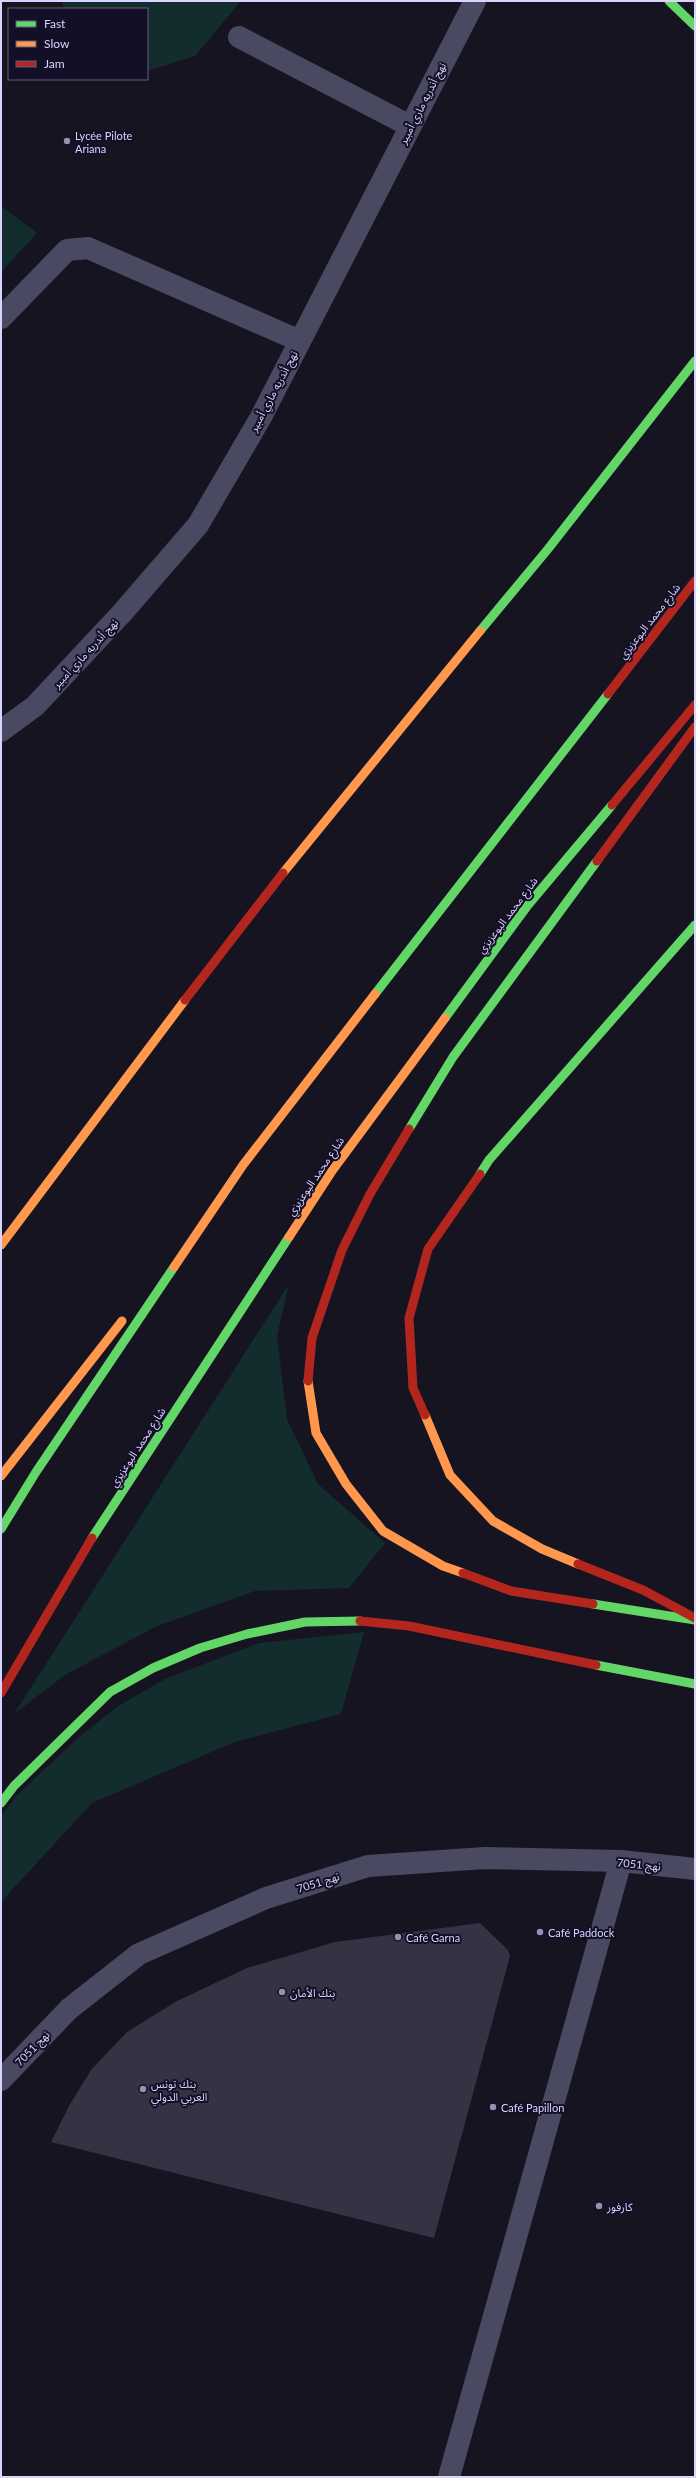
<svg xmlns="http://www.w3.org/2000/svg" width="696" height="2478" font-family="Lato,'Noto Sans Arabic',sans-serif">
  <rect width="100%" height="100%" fill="#161421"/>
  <g fill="#132c2d">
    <polygon points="62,1 241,1 195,56 147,71 147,9 64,9"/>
    <polygon points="1,206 37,233 1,272"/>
    <polygon points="289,1284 277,1336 287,1419 318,1484 385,1543 349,1588 255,1591 155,1627 65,1675 14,1714"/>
    <polygon points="364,1632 341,1714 235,1742 92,1803 1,1902 1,1816 16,1796 79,1737 118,1706 165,1679 259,1643"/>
  </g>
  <polygon fill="#343243" points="480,1923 508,1950 510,1956 434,2238 51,2142 69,2106 91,2070 127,2032 177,2001 247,1968 335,1942"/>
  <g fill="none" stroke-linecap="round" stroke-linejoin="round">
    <g stroke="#4a4962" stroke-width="22">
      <polyline points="239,37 410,126"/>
      <polyline points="1,318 67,250 88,248 300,341"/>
    </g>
    <g stroke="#4a4962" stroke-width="22">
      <polyline points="1,731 35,706 122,613 198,525 261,417 475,1"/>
      <polyline points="1,2080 69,2009 139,1954 266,1898 368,1866 485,1858 621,1861 695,1869"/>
      <polyline points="449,2477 621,1861"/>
    </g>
    <g stroke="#63d668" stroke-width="9">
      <polyline points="669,1 695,26"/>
      <polyline points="480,631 548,549 695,361"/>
      <polyline points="375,994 608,694"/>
      <polyline points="445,1018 528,905 612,805"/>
      <polyline points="409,1129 453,1057 597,861"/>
      <polyline points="480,1174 489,1160 695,925"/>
      <polyline points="1,1529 36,1472 174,1267"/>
      <polyline points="92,1538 289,1237"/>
      <polyline points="593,1604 695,1620"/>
      <polyline points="596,1665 695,1684"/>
      <polyline points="1,1803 14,1786 110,1692 153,1668 200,1648 247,1634 305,1622 360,1621"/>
    </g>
    <g stroke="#ff974d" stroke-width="9">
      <polyline points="283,873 480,631"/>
      <polyline points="289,1237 332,1171 445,1018"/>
      <polyline points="1,1245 185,1000"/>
      <polyline points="174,1267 243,1165 375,994"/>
      <polyline points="308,1381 316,1433 346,1484 383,1531 443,1566 463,1573"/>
      <polyline points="425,1415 450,1475 493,1521 542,1549 578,1564"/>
      <polyline points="1,1476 122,1321"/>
    </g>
    <g stroke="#b3261e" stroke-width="9">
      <polyline points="608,694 695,581"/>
      <polyline points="612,805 695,705"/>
      <polyline points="597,861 695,727"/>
      <polyline points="185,1000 283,873"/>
      <polyline points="308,1381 312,1338 342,1250 370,1194 409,1129"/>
      <polyline points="425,1415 413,1388 409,1318 428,1249 480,1174"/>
      <polyline points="578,1564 643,1590 695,1618"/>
      <polyline points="463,1573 511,1591 593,1604"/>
      <polyline points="360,1621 409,1626 596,1665"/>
      <polyline points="1,1693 92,1538"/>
    </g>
  </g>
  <g fill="#9591b1" stroke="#130f26" stroke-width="1.5">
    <circle cx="67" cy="141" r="4"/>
    <circle cx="540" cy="1932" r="4"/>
    <circle cx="398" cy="1937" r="4"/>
    <circle cx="282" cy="1992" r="4"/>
    <circle cx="143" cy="2089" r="4"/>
    <circle cx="493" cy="2107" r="4"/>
    <circle cx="599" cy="2206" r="4"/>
  </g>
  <g text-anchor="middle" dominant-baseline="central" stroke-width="4" stroke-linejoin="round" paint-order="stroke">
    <g font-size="11" fill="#d9d4ff" stroke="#130f26">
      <text transform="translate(422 103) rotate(-63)">نهج أندريه ماري أمبير</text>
      <text transform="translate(273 391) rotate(-62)">نهج أندريه ماري أمبير</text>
      <text transform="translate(649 621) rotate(-52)">شارع محمد البوعزيزي</text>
      <text transform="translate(85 653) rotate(-47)">نهج أندريه ماري أمبير</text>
      <text transform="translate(507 915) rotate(-53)">شارع محمد البوعزيزي</text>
      <text transform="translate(315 1176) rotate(-56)">شارع محمد البوعزيزي</text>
      <text transform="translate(137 1447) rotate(-57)">شارع محمد البوعزيزي</text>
      <text transform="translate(639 1864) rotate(5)">نهج 7051</text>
      <text transform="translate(318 1882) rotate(-18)">نهج 7051</text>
      <text transform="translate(32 2048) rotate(-46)">نهج 7051</text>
    </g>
    <g font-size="11" fill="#d9d4ff" stroke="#130f26" text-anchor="start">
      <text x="75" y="135">Lycée Pilote<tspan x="75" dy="13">Ariana</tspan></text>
      <text x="548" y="1932">Café Paddock</text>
      <text x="406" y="1937">Café Garna</text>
      <text x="290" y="1992">بنك الأمان</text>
      <text x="151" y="2083">بنك تونس<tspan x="151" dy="13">العربي الدولي</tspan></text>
      <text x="501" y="2107">Café Papillon</text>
      <text x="607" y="2206">كارفور</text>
    </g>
  </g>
  <rect width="696" height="2478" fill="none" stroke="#d9d4ff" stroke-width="4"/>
  <rect x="8" y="8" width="140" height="72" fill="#130f26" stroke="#625e7d"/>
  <rect x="16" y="21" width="20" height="6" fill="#63d668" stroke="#625e7d"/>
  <text x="44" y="28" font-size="12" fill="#d9d4ff">Fast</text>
  <rect x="16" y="41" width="20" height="6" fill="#ff974d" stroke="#625e7d"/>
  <text x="44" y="48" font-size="12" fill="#d9d4ff">Slow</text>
  <rect x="16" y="61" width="20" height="6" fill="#b3261e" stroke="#625e7d"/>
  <text x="44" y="68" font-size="12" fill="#d9d4ff">Jam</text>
</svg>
